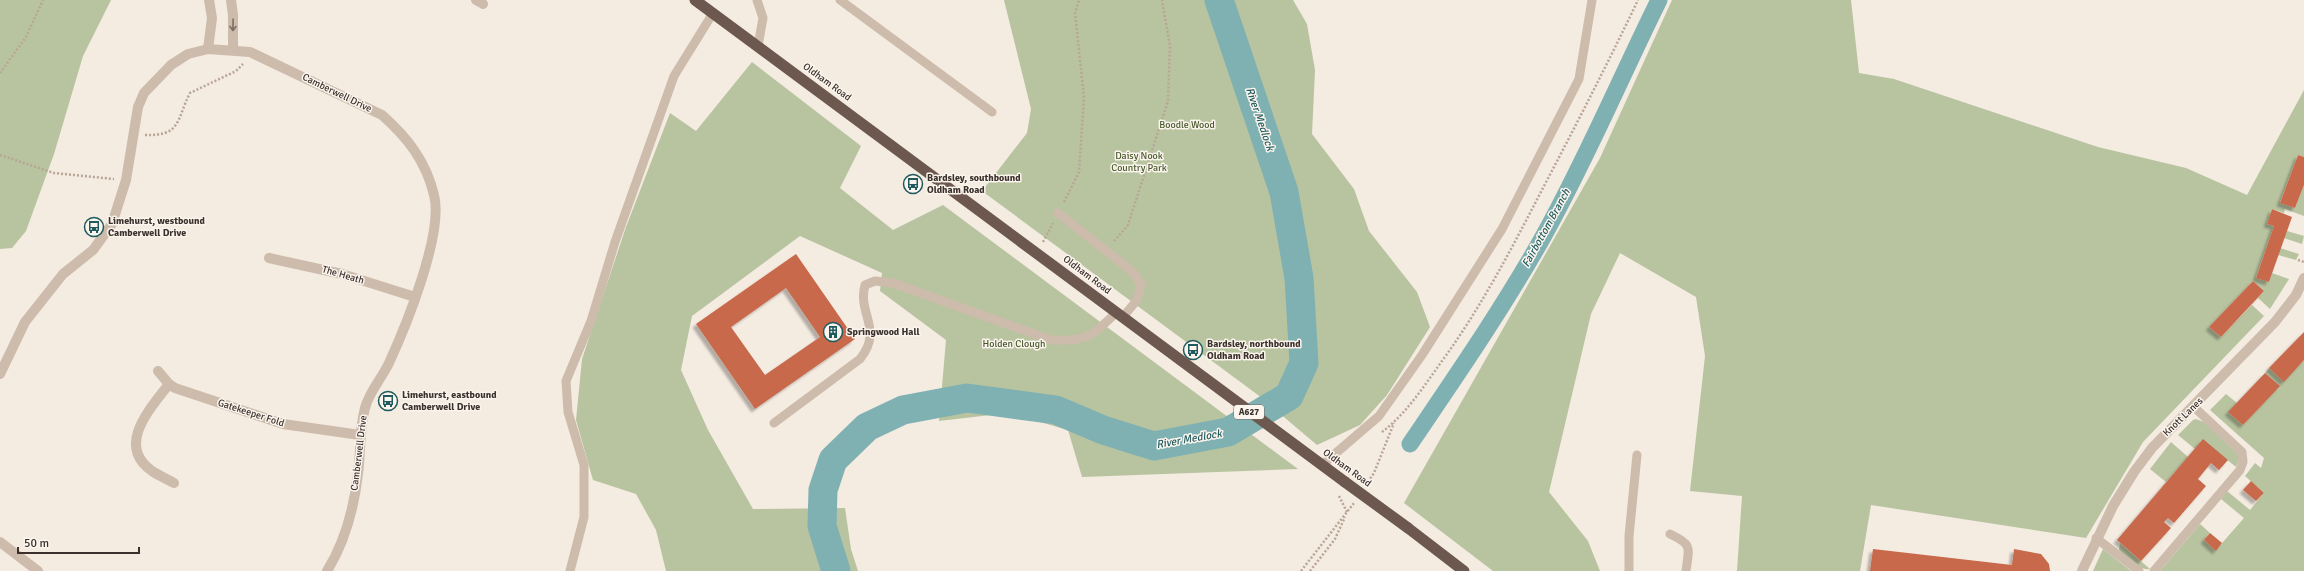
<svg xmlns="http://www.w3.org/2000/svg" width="2304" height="571" font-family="Signika,sans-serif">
  <defs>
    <filter id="shadow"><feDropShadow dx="-3.5" dy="3.5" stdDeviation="1" flood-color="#0004"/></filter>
  </defs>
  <rect width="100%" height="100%" fill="#f4ebe1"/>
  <g fill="#b8c4a0">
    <polygon points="0,0 111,0 83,56 54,154 26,231 12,248 0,249"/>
    <polygon points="1004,0 1293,0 1307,24 1315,70 1312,134 1354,189 1369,231 1417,292 1430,327 1387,395 1360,425 1317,445 1258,395 982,191 1027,133 1031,109"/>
    <polygon points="1672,0 1851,0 1859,73 1894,79 2098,147 2186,168 2247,195 2304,90 2304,157 2298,155 2280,202 2295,208 2304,185 2304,216 2285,209 2284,213 2272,209 2267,224 2274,226 2256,277 2269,282 2272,273 2289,279 2270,309 2258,298 2264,291 2253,281 2209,327 2221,337 2252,305 2264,316 2143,442 2086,538 1871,505 1860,571 1737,571 1742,496 1690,491 1705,356 1696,297 1620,253 1591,314 1549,492 1588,541 1600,571 1493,571 1404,503 1600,158"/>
    <polygon points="752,62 861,146 840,188 893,230 943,205 1298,469 1082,477 1068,430 1008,413 939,421 946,340 880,291 882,273 800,236 692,316 681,370 708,430 753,509 845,508 851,549 858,571 666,571 656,530 636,494 593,480 576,420 582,359 626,227 670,113 696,131"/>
    <polygon points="2287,231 2304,236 2302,244 2284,238"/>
    <polygon points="2280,248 2299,254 2296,260 2278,255"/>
    <polygon points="2304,360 2304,571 2160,571 2200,524 2210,533 2204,540 2216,550 2244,518 2221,499 2227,491 2250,510 2264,493 2245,476 2255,463 2261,468 2264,458 2210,410 2226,394 2237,403 2229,412 2243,425 2279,386 2265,373 2269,368 2284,381"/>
    <polygon points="2196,419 2204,422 2238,454 2239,460 2236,467 2203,440 2195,449 2178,435 2193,420"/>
    <polygon points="2171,442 2188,457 2166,482 2150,469"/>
    <path d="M 2120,543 L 2150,569 C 2139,571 2127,557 2119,550 Z"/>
    <polygon points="2103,549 2131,571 2093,571"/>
  </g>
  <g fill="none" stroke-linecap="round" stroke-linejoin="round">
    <path stroke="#7fb0b2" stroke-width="17" d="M 1410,444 C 1456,376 1503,308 1543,237 C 1586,160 1620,79 1659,0"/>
    <polyline stroke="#7fb0b2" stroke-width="29" points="836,571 822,526 823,490 833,460 867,427 903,410 967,398 1056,410 1103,430 1154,446 1228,432 1289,396 1304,363 1299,278 1284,192 1219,0"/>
  </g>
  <g fill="#c8694b" fill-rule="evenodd" filter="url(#shadow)">
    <polygon points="2298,155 2304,157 2304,185 2295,208 2280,203"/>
    <polygon points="2272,209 2292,217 2269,282 2256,278 2274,226 2267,224"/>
    <path d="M 796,254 L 855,339 L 755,409 L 696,324 ZM 786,288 L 820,337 L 765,375 L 731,327 Z"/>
    <polygon points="2253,281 2264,291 2221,337 2209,327"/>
    <polygon points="2304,332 2304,360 2284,382 2269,368"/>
    <polygon points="2265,373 2280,386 2243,425 2228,412"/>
    <polygon points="2203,439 2228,460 2219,470 2211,463 2198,479 2206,486 2174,523 2168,518 2164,522 2171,528 2141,561 2117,540"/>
    <polygon points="2251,481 2264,493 2256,501 2243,490"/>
    <polygon points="2210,533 2222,543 2216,551 2204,540"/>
    <polygon points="1873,549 2012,565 2014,549 2041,554 2049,564 2050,571 1870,571"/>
  </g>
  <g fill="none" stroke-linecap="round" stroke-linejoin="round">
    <g stroke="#b9a596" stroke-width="2.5" stroke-dasharray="2 2" stroke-linecap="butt">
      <polyline points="0,73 26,37 43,0"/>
      <path d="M 145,135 C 182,136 176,120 190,93 L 236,71 L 243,64"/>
      <polyline points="0,155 54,173 114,179"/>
      <polyline points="1064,202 1079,172 1084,97 1075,13 1079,0"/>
      <polyline points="1114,241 1128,225 1168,101 1170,46 1162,0"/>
      <polyline points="1043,242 1053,223"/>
      <polyline points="2298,260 2304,262"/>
      <path d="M 1382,432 C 1407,413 1424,386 1442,361 C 1482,306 1513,246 1544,186 C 1576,125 1608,63 1638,0"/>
      <polyline points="1368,482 1374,473 1394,423"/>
      <polyline points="1339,496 1347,512"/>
      <polyline points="1301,571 1354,503"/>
      <polyline points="1310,571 1335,539 1345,517"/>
    </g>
    <g stroke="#cdbbac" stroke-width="9">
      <polyline points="757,0 763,18 758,46"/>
      <polyline points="840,0 992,112"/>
      <polyline points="1058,213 1133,272 1141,284 1137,300 1123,317"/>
      <path d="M 774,423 L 860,359 C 884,329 857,314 865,285 L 875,281 L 893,283 L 1051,340 C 1088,342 1091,336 1117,312"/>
      <polyline points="1322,465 1379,416 1422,355 1502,229 1579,79 1592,0"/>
      <path d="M 1670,534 C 1693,545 1689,547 1686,571"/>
      <polyline points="2096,538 2139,571"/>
      <polyline points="570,571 584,517 584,465 568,412 566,381 591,321 615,242 674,76 713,13"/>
      <polyline points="1629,571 1629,536 1637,455"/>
      <polyline points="2154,571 2240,470 2243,462 2242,452 2194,407"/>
    </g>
    <g stroke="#cdbbac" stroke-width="10">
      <polyline points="231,0 233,15 233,50"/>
      <polyline points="476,0 483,4"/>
      <polyline points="208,49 212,18 209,0"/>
      <polyline points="269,258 342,274 415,297"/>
      <polyline points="158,371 169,384 175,388 283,424 360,435"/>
      <path d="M 0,374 L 25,322 L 63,274 L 93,250 L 112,224 L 126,180 L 138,107 L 144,93 L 171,65 L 188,54 L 208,49 L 250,52 L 382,115 C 407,137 426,161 434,195 C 444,233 406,326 389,363 C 382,378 369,392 365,408 C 359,430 361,452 358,474 C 354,508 345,542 327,571"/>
      <path d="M 169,384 C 151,408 115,445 152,471 C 158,475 167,479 174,483"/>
      <polyline points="0,542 38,571"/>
      <polyline points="2082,571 2113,506 2134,472 2152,448 2275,322 2296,295 2304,278"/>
    </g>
    <g stroke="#6c584f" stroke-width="11">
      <polyline points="695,0 1345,482"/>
      <polyline points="1408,528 1464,571"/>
    </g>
    <polyline stroke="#6c584f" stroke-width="11" points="1345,482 1408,528"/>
  </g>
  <defs><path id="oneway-shaft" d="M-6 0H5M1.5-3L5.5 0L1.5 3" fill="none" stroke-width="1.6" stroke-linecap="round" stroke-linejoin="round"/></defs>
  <use stroke="#7d6f65" href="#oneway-shaft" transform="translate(233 25) rotate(91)"/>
  <defs>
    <g id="bus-ring" transform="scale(1)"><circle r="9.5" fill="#fbf5ee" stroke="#1f5a5e" stroke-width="1.5"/><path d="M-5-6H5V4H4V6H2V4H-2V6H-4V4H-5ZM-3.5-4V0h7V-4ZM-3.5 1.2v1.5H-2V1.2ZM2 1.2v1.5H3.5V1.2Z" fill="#1f5a5e"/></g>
    <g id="building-ring" transform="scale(1)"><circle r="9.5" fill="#fbf5ee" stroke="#1f5a5e" stroke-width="1.5"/><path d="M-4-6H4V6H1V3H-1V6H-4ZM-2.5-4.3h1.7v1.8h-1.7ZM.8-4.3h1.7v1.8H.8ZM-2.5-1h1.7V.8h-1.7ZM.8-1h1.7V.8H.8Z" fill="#1f5a5e"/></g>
  </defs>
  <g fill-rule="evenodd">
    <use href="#bus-ring" x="913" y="184"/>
    <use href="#bus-ring" x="94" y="227"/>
    <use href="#building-ring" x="833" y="332"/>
    <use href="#bus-ring" x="1193" y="350"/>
    <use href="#bus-ring" x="388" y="401"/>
  </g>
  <g text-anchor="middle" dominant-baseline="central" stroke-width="3" stroke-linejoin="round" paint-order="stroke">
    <rect fill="#fbf5ee" stroke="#756b66" stroke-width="1" x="1234" y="405" width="30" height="14" rx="3"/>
    <g font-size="9" font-weight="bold" fill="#3b302b">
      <text x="1249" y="412">A627</text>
    </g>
    <g font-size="10" fill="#3b302b" stroke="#fbf5ee">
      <text transform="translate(827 82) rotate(36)">Oldham Road</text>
      <text transform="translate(337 93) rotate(26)">Camberwell Drive</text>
      <text transform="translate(343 275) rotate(16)">The Heath</text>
      <text transform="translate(1087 275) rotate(37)">Oldham Road</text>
      <text transform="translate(251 413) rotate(18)">Gatekeeper Fold</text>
      <text transform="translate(2183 417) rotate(-44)">Knott Lanes</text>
      <text transform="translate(359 453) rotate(-83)">Camberwell Drive</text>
      <text transform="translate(1347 468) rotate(36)">Oldham Road</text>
    </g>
    <g font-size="10" fill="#4a5a2e" stroke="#fbf5ee">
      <text x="1187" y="125">Boodle Wood</text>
      <text x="1139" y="156">Daisy Nook<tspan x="1139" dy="12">Country Park</tspan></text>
      <text x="1014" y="344">Holden Clough</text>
    </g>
    <g font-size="10" font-weight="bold" fill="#3b302b" stroke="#fbf5ee" text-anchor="start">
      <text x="927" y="178">Bardsley, southbound<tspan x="927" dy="12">Oldham Road</tspan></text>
      <text x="108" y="221">Limehurst, westbound<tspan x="108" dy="12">Camberwell Drive</tspan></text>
      <text x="847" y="332">Springwood Hall</text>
      <text x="1207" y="344">Bardsley, northbound<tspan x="1207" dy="12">Oldham Road</tspan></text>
      <text x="402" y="395">Limehurst, eastbound<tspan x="402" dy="12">Camberwell Drive</tspan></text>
    </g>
    <g font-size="11" font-style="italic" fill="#1f5a5e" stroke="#fbf5ee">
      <text transform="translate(1260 119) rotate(71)">River Medlock</text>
      <text transform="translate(1546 228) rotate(-61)">Fairbottom Branch</text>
      <text transform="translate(1189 439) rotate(-10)">River Medlock</text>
    </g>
  </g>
  <path d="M18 547v6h121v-6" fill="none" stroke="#3b302b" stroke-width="2"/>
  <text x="24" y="547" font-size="12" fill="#3b302b" stroke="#fbf5ee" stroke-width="3" paint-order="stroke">50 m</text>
</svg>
